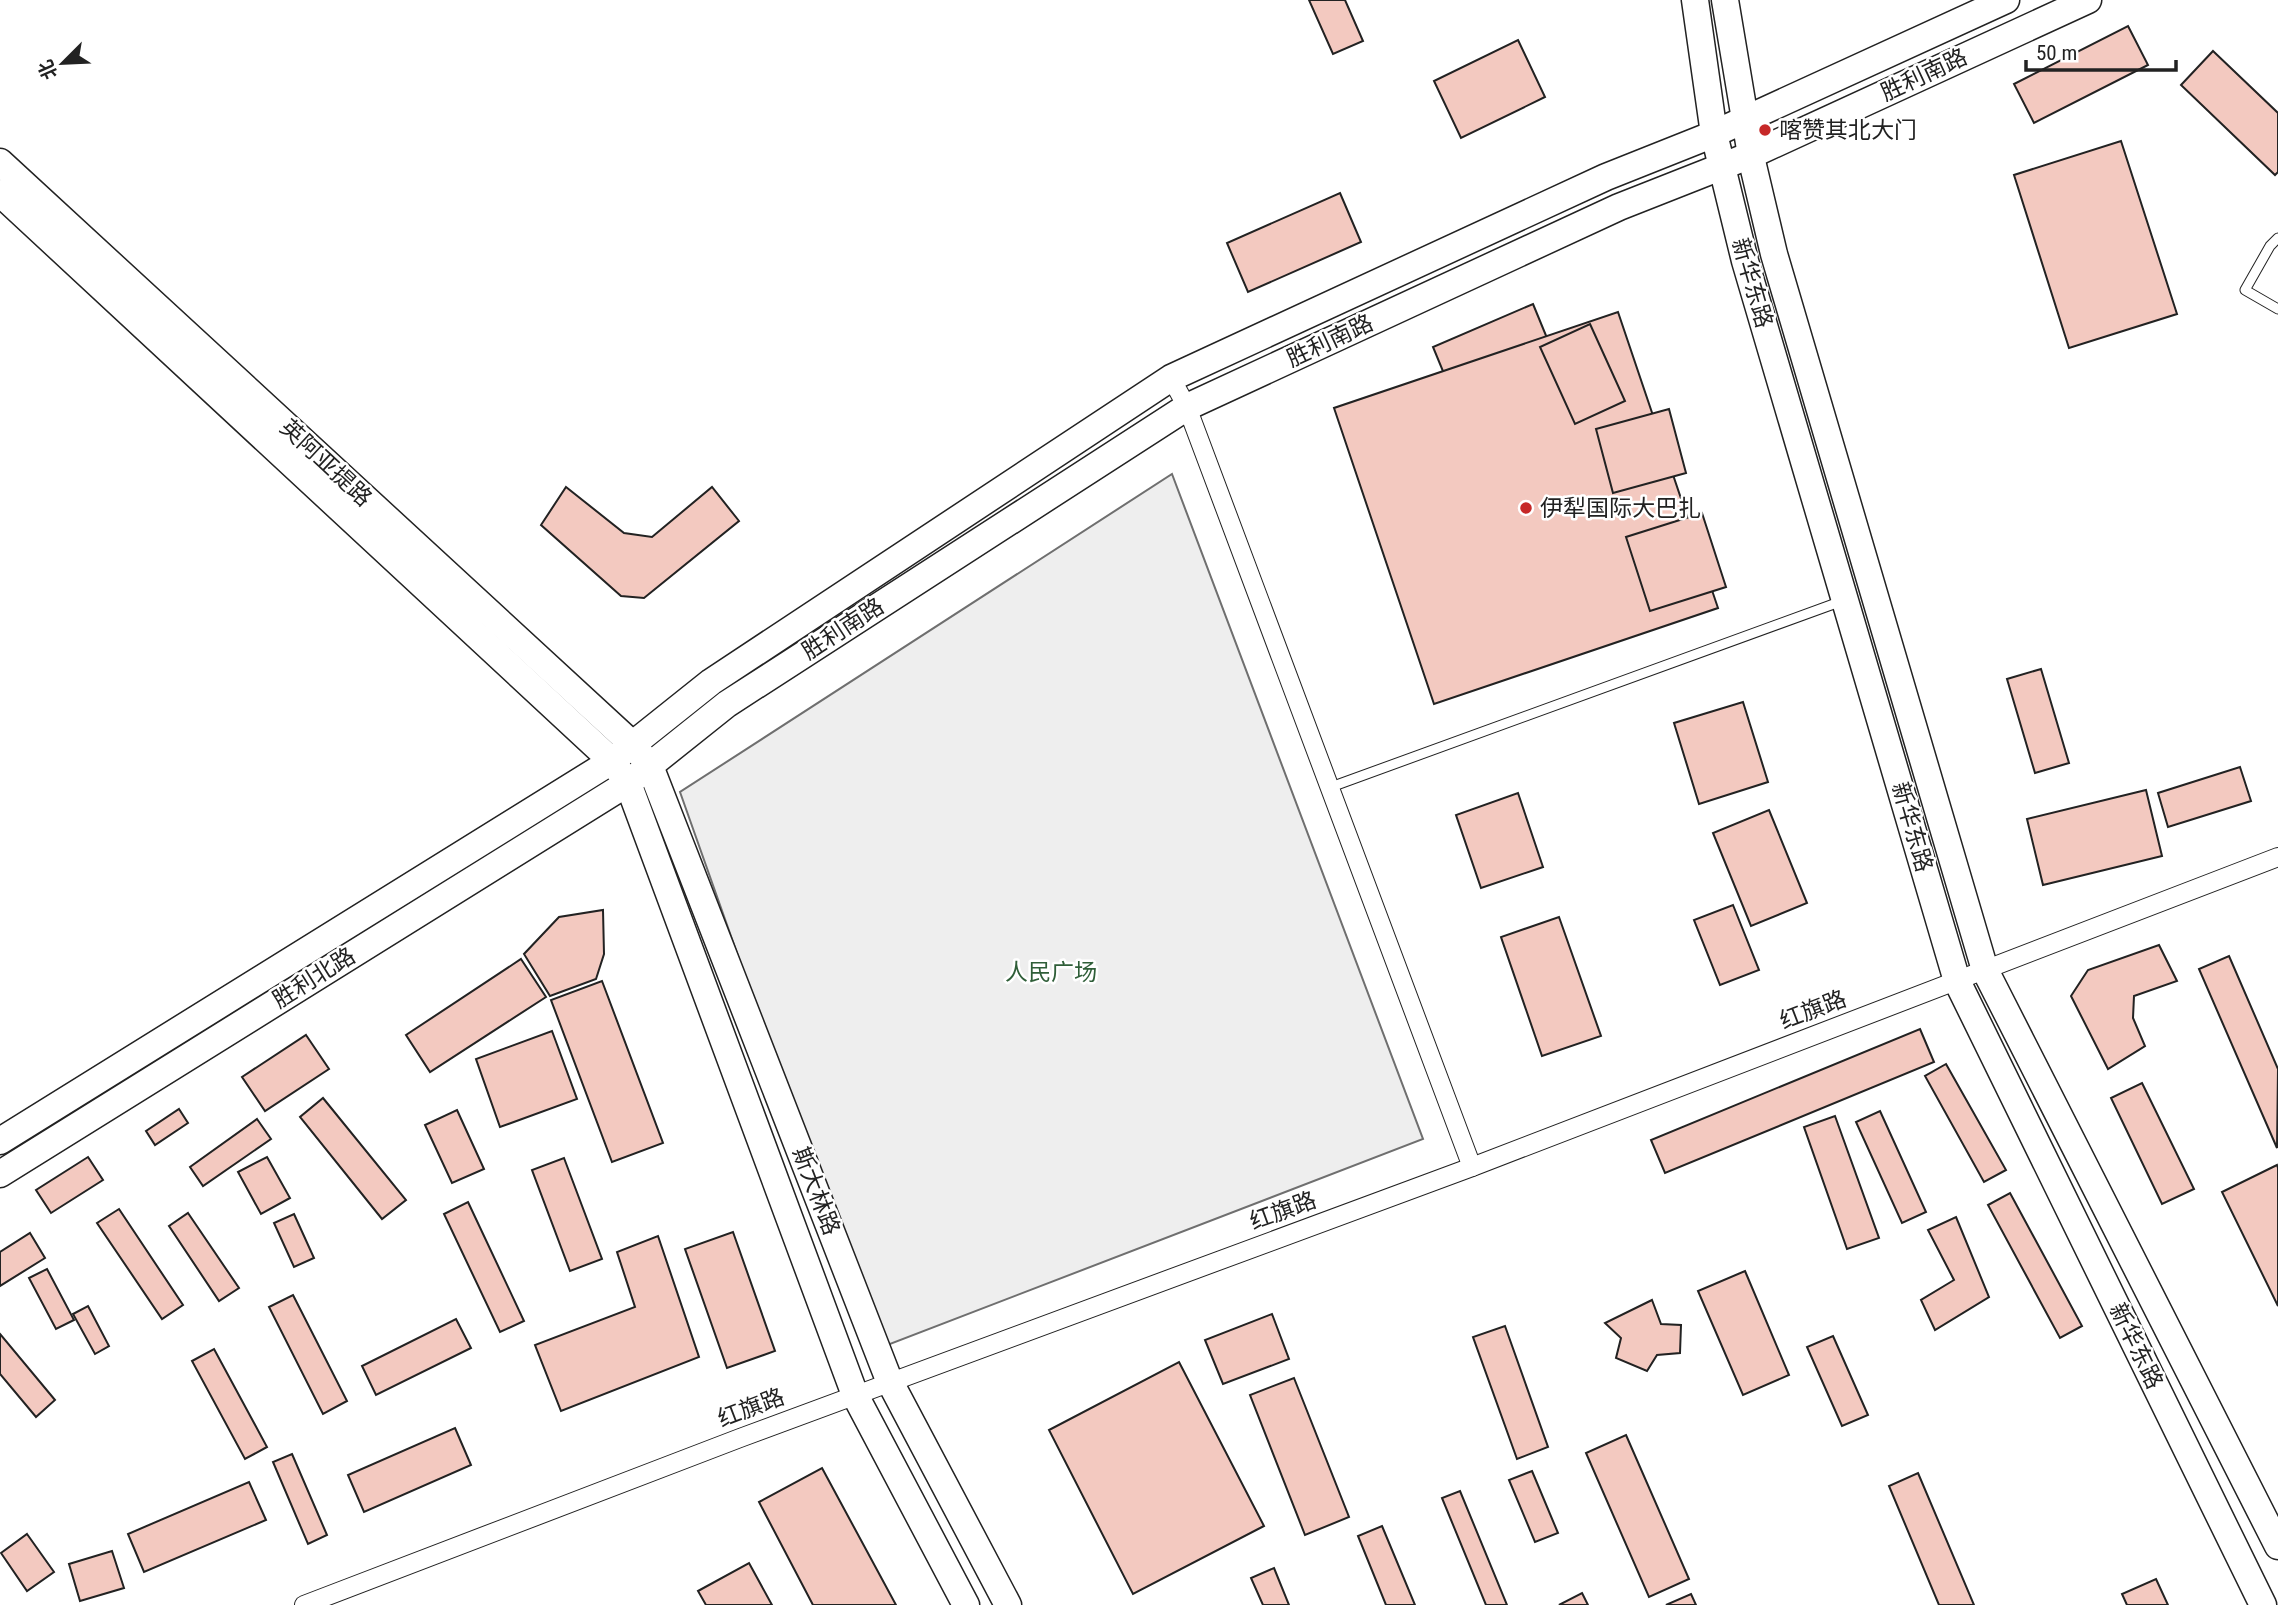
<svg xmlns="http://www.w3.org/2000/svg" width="2278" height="1605" font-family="'Roboto Condensed','Noto Sans SC',sans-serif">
  <rect width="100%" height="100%" fill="#fff"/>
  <polygon fill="#eee" stroke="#6f6f6f" stroke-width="2" points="1172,474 1423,1139 877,1349 680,792"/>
  <g fill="#f3c9c0" stroke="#222" stroke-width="2">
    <polygon points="1309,0 1345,0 1363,41 1333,54"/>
    <polygon points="2128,26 2148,65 2034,123 2014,84"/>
    <polygon points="1518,40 1545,97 1461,138 1434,81"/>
    <polygon points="2213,51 2278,113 2278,172 2275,175 2181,85"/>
    <polygon points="2121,141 2177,314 2069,348 2014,175"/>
    <polygon points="1340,193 1361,242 1248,292 1227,243"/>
    <polygon points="1533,304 1547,338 1447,381 1433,347"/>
    <polygon points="1618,312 1718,608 1434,704 1334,408"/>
    <polygon points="1590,324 1625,401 1575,424 1540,347"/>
    <polygon points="1669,409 1686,473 1613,493 1596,429"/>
    <polygon points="566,487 624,533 652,537 712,487 739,521 644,598 621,596 541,525"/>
    <polygon points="1702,513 1726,587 1650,611 1626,537"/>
    <polygon points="2041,669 2069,763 2035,773 2007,679"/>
    <polygon points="1743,702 1768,782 1699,804 1674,723"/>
    <polygon points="2240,767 2251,801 2168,827 2158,793"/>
    <polygon points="2146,790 2162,856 2043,885 2027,819"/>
    <polygon points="1518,793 1543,867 1481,888 1456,815"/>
    <polygon points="1769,810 1807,903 1751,926 1713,833"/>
    <polygon points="1733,905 1759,970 1720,985 1694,920"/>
    <polygon points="603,910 604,954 596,979 550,996 524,954 559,917"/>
    <polygon points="1559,917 1601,1036 1542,1056 1501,937"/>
    <polygon points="2159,945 2177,981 2134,996 2133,1018 2145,1046 2108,1069 2071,996 2088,970"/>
    <polygon points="2229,956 2278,1069 2277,1148 2199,969"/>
    <polygon points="521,959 546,997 430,1072 406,1035"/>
    <polygon points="602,981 663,1143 612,1162 551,1000"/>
    <polygon points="1920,1029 1934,1062 1665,1173 1651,1140"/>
    <polygon points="552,1031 577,1099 500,1127 476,1059"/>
    <polygon points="306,1035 329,1069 265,1111 242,1077"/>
    <polygon points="1946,1064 2006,1170 1984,1182 1925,1076"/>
    <polygon points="2142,1083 2194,1189 2162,1204 2111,1098"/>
    <polygon points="323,1098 406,1200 382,1219 300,1117"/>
    <polygon points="179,1109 188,1123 155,1145 146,1131"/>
    <polygon points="457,1110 484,1169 452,1183 425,1125"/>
    <polygon points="1880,1111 1926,1212 1902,1223 1856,1122"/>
    <polygon points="1835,1116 1879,1238 1847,1249 1804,1127"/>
    <polygon points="257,1119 271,1139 203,1186 190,1167"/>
    <polygon points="88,1157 103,1180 51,1213 36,1190"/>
    <polygon points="267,1157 290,1198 261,1214 238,1172"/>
    <polygon points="564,1158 602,1259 570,1271 532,1170"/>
    <polygon points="2277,1165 2278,1168 2278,1306 2222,1192"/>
    <polygon points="2010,1193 2082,1326 2060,1338 1988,1205"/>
    <polygon points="468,1202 524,1321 500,1332 444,1214"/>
    <polygon points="119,1209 183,1305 162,1319 97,1223"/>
    <polygon points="188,1213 239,1288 219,1301 169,1226"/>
    <polygon points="294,1214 314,1258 294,1267 274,1223"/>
    <polygon points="1956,1217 1989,1297 1935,1330 1921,1300 1954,1280 1928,1230"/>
    <polygon points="733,1232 775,1351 727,1368 685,1249"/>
    <polygon points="30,1233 45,1258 0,1286 0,1252"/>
    <polygon points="658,1236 699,1357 561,1411 535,1345 635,1307 617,1252"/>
    <polygon points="47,1269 74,1320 56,1329 29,1278"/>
    <polygon points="1745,1271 1789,1375 1743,1395 1698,1291"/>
    <polygon points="293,1295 347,1401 323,1414 269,1307"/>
    <polygon points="1652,1300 1661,1324 1681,1325 1680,1353 1657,1355 1647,1371 1616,1358 1621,1338 1605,1323"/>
    <polygon points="88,1306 109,1346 95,1354 73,1314"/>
    <polygon points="1272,1314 1289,1359 1223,1384 1205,1340"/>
    <polygon points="456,1319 471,1348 376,1395 362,1366"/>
    <polygon points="1505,1326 1548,1447 1517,1459 1473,1337"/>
    <polygon points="0,1334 55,1400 36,1417 0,1374"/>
    <polygon points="1833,1336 1868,1415 1842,1426 1807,1347"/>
    <polygon points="214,1349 267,1447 245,1459 192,1361"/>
    <polygon points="1179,1362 1264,1526 1133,1594 1049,1430"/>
    <polygon points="1294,1378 1349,1517 1305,1535 1250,1395"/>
    <polygon points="455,1428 471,1465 364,1512 348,1475"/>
    <polygon points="1626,1435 1689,1579 1649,1597 1586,1453"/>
    <polygon points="292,1454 327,1535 308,1544 273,1462"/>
    <polygon points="822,1468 896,1605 813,1605 759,1502"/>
    <polygon points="1532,1471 1558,1533 1535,1542 1509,1480"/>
    <polygon points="1918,1473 1974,1605 1939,1605 1889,1486"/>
    <polygon points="249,1482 266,1520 144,1572 128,1534"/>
    <polygon points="1460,1491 1507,1605 1486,1605 1442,1498"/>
    <polygon points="1382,1526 1415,1605 1386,1605 1358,1536"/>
    <polygon points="27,1534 54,1572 27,1591 1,1553"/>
    <polygon points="112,1551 124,1588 80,1601 69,1564"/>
    <polygon points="749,1563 772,1605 706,1605 698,1591"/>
    <polygon points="1274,1568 1289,1605 1263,1605 1251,1578"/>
    <polygon points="2156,1579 2168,1605 2127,1605 2122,1594"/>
    <polygon points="1582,1593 1588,1605 1559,1605"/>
    <polygon points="1691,1594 1696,1605 1666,1605"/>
  </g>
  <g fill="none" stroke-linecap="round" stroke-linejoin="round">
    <g stroke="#222" stroke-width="11">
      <g id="lane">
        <polyline points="2278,238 2270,246 2245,290 2278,309"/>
        <polyline points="1331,787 1842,601"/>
      </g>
    </g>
    <g stroke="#222" stroke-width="20">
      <g id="street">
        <polyline points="1171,378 1187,407 1472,1167"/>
        <polyline points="304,1605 740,1438 1472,1167 2278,857"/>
      </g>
    </g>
    <g stroke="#222" stroke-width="29">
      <g id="secondary">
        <polyline points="1695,0 1714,134 1745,261 1957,981 2263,1605"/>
        <polyline points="1725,0 1752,161 1774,254 1985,970 2278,1546"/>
        <polyline points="0,162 633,745 650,766 889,1380 1008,1605"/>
        <polyline points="0,193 612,761 628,783 855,1395 966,1605"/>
        <polyline points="0,1141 612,761 711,682 1171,378 1606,177 1709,136 2006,0"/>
        <polyline points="0,1174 628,783 727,704 1187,407 1619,207 1751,155 2088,0"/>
      </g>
    </g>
    <use href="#lane" stroke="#fff" stroke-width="9"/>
    <use href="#street" stroke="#fff" stroke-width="18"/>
    <use href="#secondary" stroke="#fff" stroke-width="26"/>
  </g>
  <g fill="#c62828" stroke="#fff" stroke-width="2.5">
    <circle cx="1765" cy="130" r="7"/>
    <circle cx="1526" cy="508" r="7"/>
  </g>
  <g text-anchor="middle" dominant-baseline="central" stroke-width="5" stroke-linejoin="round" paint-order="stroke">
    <g font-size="23" fill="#222" stroke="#fff">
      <text transform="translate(1924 75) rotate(-25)">胜利南路</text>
      <text transform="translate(1752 283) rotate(74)">新华东路</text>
      <text transform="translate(1330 341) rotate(-25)">胜利南路</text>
      <text transform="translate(326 463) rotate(43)">英阿亚提路</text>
      <text transform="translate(843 629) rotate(-33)">胜利南路</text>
      <text transform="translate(1912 827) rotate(74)">新华东路</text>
      <text transform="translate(314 978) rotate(-32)">胜利北路</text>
      <text transform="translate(1813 1010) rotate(-21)">红旗路</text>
      <text transform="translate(816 1191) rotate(69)">斯大林路</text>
      <text transform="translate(1283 1211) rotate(-20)">红旗路</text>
      <text transform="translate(2136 1346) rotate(64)">新华东路</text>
      <text transform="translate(751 1408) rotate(-21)">红旗路</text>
    </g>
    <g font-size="23" fill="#222" stroke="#fff" text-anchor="start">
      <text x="1779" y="130">喀赞其北大门</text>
      <text x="1540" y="508">伊犁国际大巴扎</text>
    </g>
    <g font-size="23" fill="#2f5e38" stroke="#fff">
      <text x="1051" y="972">人民广场</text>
    </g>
  </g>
  <g transform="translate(63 63) rotate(246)" stroke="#ffffff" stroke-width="5" paint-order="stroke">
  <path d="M0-5L12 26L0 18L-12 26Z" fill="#222222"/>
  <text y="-10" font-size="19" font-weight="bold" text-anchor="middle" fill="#222222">北</text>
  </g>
  <path d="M2026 60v10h150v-10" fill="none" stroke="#222222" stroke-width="3.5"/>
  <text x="2036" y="60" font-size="21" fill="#222222" stroke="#ffffff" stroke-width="5" paint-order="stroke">50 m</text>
</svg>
